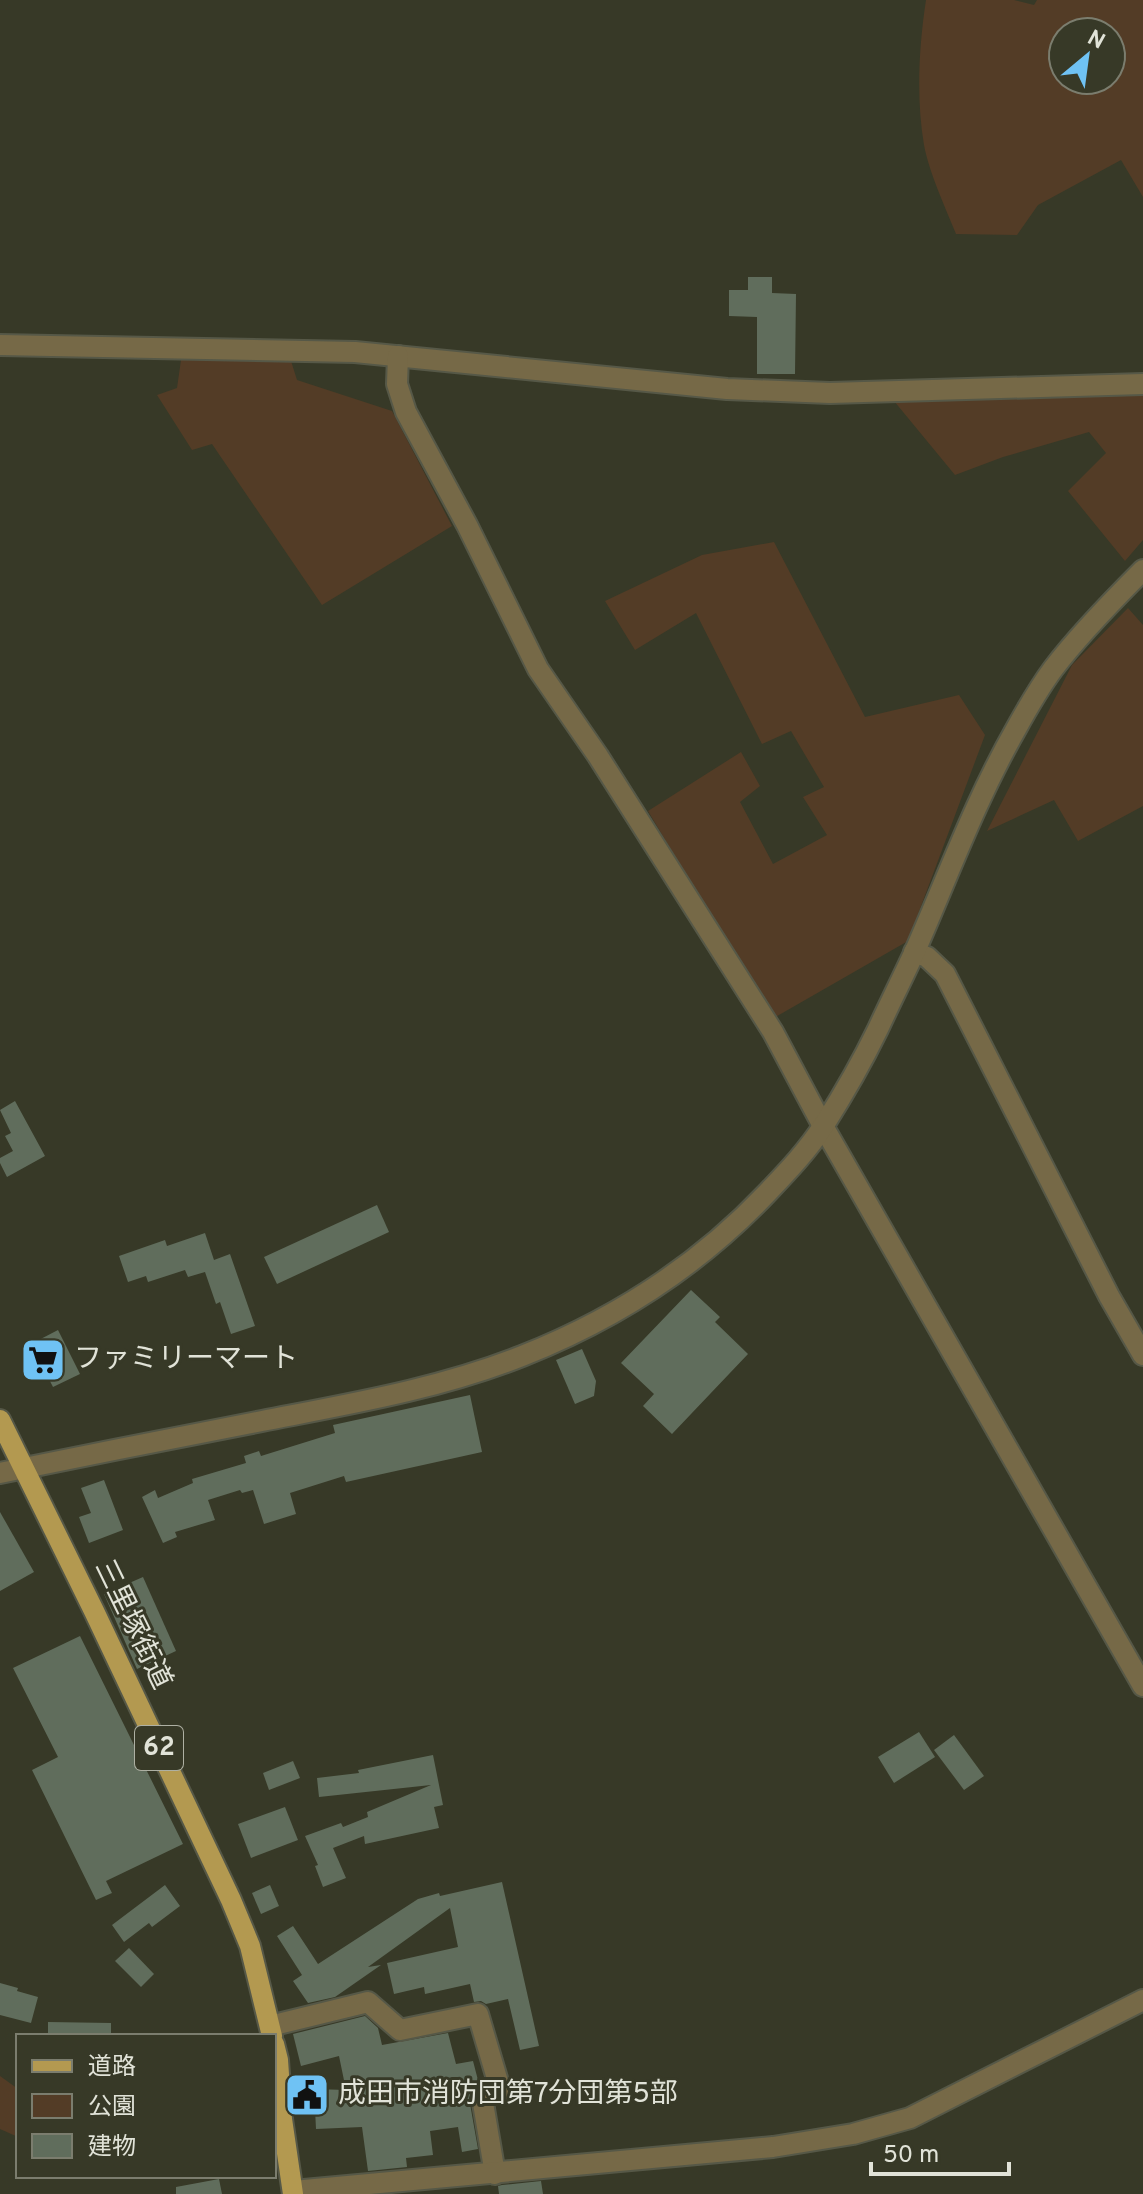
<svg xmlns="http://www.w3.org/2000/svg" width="1143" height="2194" font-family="Overpass,'Noto Sans JP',sans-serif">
  <rect width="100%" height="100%" fill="#373927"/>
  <g fill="#533c26" fill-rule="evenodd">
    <path d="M 926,0 L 1014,0 L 1034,5 L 1037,0 L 1143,0 L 1143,197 L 1121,160 L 1038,205 L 1017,235 L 956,234 C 945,207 929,172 924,145 C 916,98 919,46 926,0 ZM 1111,32 L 1111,80 L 1063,80 L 1063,32 Z"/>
    <polygon points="181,360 291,361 297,380 392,411 452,526 322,605 212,444 192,450 157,395 177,388"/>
    <polygon points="1143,395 1143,540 1125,561 1068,491 1106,453 1089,432 1003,457 955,475 894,401"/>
    <polygon points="774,542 865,717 959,695 985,735 908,941 772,1019 648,811 741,752 760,786 740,802 773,864 827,835 803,797 824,787 791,731 762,744 696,613 635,650 605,601 702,555"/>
    <polygon points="1128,608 1143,625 1143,806 1078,841 1054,800 987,831 1072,665"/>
    <polygon points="0,2076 18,2089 18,2137 0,2129"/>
  </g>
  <g fill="#606d5c">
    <polygon points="748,277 772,277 772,293 796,294 795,374 757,374 757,317 729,316 729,290 748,290"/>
    <polygon points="15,1101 45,1156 7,1177 0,1163 0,1158 13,1151 5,1136 11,1133 0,1110"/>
    <polygon points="377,1205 389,1232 277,1284 264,1257"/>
    <polygon points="205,1233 214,1260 230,1254 255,1326 231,1334 220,1302 216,1304 205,1272 188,1277 185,1270 148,1282 146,1276 128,1282 119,1256 165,1240 167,1246"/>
    <polygon points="691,1290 720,1317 715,1322 748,1354 672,1434 643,1406 654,1394 621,1363"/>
    <polygon points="58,1330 80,1374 53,1387 31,1344"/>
    <polygon points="582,1349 596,1381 594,1396 575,1404 556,1360"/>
    <polygon points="470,1395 482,1452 346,1482 344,1476 290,1493 296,1514 264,1524 253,1490 242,1493 240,1490 208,1500 215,1520 175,1532 177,1537 163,1543 142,1497 155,1490 158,1498 193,1483 192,1479 246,1463 244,1456 259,1451 261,1456 335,1433 333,1425"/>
    <polygon points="104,1480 123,1530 89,1543 79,1517 91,1513 81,1488"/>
    <polygon points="0,1512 34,1572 0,1591"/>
    <polygon points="143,1577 176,1651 137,1669 104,1594"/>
    <polygon points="80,1636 183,1844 106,1881 112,1893 96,1900 32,1770 58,1757 13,1668"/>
    <polygon points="919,1732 935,1757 894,1783 878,1757"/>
    <polygon points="954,1735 984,1776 964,1790 934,1750"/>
    <polygon points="433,1755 443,1805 434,1807 439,1828 365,1844 364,1836 333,1848 346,1878 323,1887 315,1866 318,1865 305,1836 341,1823 343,1827 368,1817 367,1812 431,1785 319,1797 317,1778 359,1773 358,1770"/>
    <polygon points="293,1761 300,1778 269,1790 263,1773"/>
    <polygon points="285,1807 298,1840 251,1858 238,1824"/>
    <polygon points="502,1882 539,2046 520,2050 508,1999 486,2004 481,2001 474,2002 470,1984 425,1994 424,1987 394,1994 387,1963 458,1947 450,1908 368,1967 381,1965 335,1997 308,2003 293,1981 302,1975 277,1936 293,1926 318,1964 418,1899 439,1893 440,1896"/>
    <polygon points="165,1885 180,1906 152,1927 149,1923 124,1942 112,1925"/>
    <polygon points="270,1885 279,1906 261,1914 252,1893"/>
    <polygon points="129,1948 154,1974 141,1987 115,1961"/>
    <polygon points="0,1983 18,1988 17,1991 38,1997 31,2023 0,2015"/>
    <polygon points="365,2016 378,2028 382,2045 448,2033 456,2064 473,2061 479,2084 473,2087 469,2098 478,2149 462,2152 458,2127 430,2131 433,2155 406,2158 407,2167 368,2171 362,2127 316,2129 314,2089 346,2090 339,2056 301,2066 293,2034"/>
    <polygon points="48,2022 111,2023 111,2036 48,2036"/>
    <polygon points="219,2179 222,2194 176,2194 176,2187"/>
    <polygon points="541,2181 543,2194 499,2194 498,2186 502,2185"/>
  </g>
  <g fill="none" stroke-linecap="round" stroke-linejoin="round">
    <g stroke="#565847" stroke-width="24">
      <g id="minor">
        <polyline points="0,345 355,352 727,389 830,393 1143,384"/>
        <polyline points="398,356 397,384 406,412 467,525 538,669 598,756 773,1032 823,1126 1143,1686"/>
        <polyline points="914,952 927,957 945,974 1109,1296 1143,1355"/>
        <path d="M 0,1473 C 87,1455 175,1438 262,1421 C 349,1404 439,1389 522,1356 C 616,1319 699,1265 768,1192 C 788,1171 808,1150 824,1125 C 843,1095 862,1062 878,1029 C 890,1003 903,977 915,951 C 948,876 975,801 1016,729 C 1027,709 1039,688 1053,669 C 1078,636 1113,600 1143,570"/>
        <polyline points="270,2026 368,2002 400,2030 478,2014 501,2092 482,2097 495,2174"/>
        <polyline points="293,2191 773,2147 853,2134 910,2118 1143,2000"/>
      </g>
    </g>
    <g stroke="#565847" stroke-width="24">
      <g id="major">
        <polyline points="0,1420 94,1611 231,1900 250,1946 272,2036"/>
        <polyline points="274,2044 278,2060 282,2119 293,2194"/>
      </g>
    </g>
    <use href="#minor" stroke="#766947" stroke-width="20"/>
    <use href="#major" stroke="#b39950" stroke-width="20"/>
  </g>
  <defs>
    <g id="supermarket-square" transform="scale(2.3)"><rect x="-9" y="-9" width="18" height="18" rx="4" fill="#6fc2f4" stroke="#373927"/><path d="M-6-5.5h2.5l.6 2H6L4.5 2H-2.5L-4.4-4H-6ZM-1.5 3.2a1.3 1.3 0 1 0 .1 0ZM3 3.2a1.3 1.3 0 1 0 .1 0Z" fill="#111"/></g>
    <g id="civic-square" transform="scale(2.3)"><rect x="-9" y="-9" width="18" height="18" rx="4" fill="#6fc2f4" stroke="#373927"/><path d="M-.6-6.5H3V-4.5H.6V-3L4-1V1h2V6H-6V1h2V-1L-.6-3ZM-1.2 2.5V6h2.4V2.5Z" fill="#111"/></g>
  </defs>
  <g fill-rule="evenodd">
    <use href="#supermarket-square" x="43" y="1360"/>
    <use href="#civic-square" x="307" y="2095"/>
  </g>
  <g text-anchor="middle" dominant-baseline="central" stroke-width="6" stroke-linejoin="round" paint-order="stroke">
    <rect fill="#373927" stroke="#aeb0a3" stroke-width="2" x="135" y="1726" width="48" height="44" rx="6"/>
    <g font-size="26" font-weight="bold" fill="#e1e3d8">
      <text x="159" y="1748">62</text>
    </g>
    <g font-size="28" fill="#e1e3d8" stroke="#373927" text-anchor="start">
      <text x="74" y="1360">ファミリーマート</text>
      <text x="338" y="2095">成田市消防団第7分団第5部</text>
    </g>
    <g font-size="28" fill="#e1e3d8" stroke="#373927">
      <text transform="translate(132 1625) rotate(64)">三里塚街道</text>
    </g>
  </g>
  <rect x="16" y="2034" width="260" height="144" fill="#373927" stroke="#7b7d6e" stroke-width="2"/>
  <rect x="32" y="2060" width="40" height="12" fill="#b39950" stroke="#7b7d6e" stroke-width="2"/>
  <text x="88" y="2074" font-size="24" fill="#e1e3d8">道路</text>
  <rect x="32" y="2094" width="40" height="24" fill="#533c26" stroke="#7b7d6e" stroke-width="2"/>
  <text x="88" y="2114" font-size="24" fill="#e1e3d8">公園</text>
  <rect x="32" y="2134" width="40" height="24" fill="#606d5c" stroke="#7b7d6e" stroke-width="2"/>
  <text x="88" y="2154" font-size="24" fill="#e1e3d8">建物</text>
  <g transform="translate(1087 56) rotate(29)"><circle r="38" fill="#373927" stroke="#7b7d6e" stroke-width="2"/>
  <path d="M0-6L14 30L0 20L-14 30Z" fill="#6fc2f4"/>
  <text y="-12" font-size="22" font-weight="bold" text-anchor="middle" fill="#e1e3d8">N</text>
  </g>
  <path d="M871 2162v12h138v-12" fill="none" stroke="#e1e3d8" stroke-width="4"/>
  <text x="883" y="2162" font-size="24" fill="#e1e3d8" stroke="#373927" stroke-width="6" paint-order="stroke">50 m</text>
</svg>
